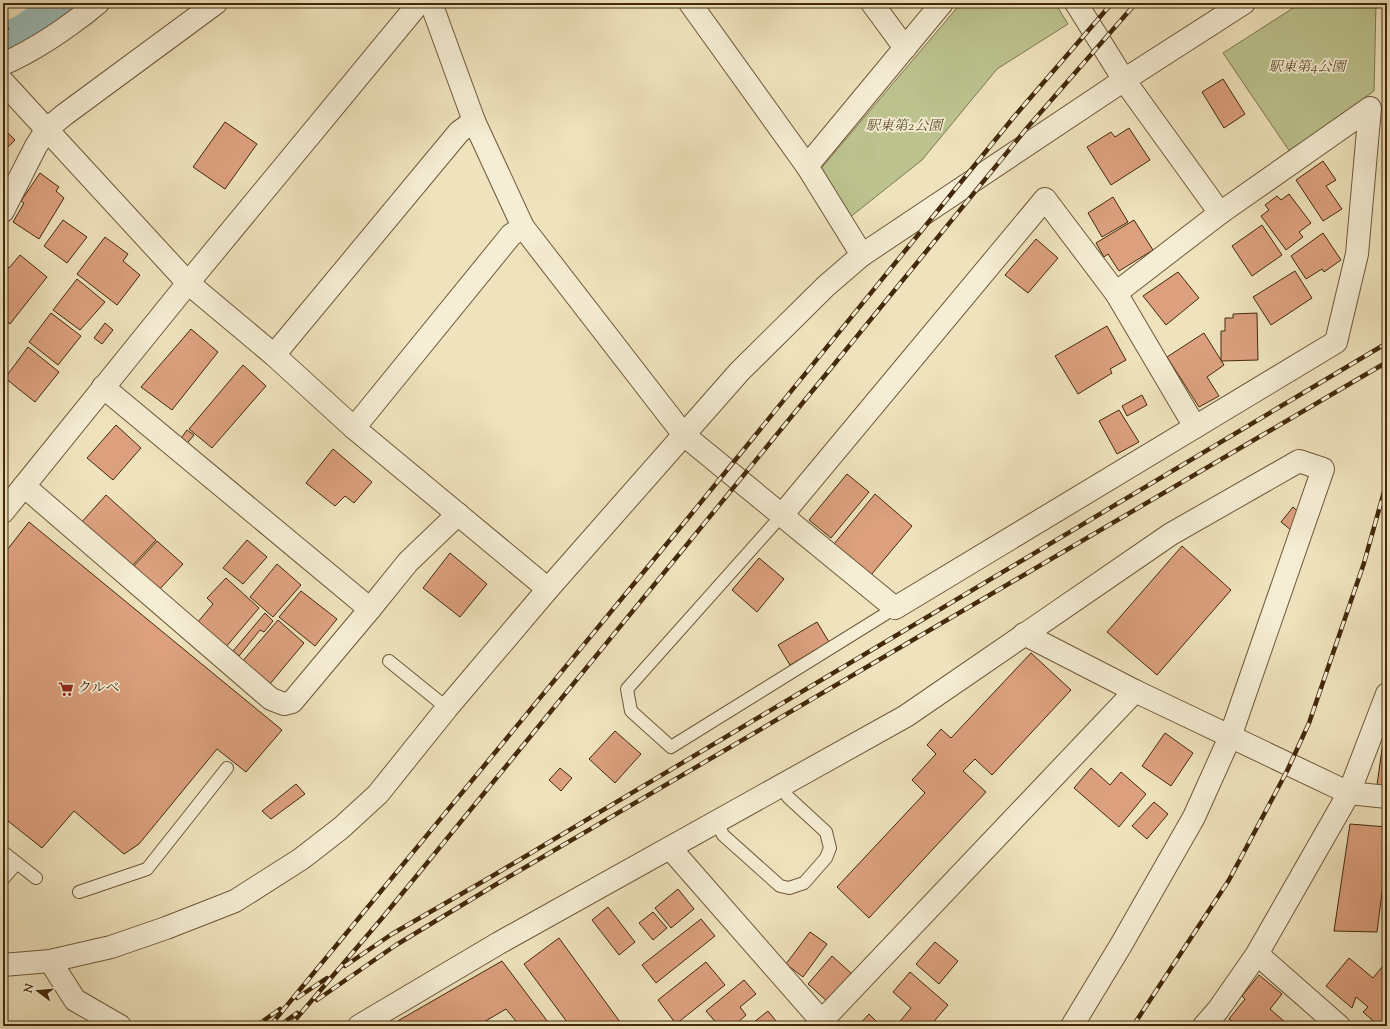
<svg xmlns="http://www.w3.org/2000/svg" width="1390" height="1029" font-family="'Sorts Mill Goudy','Noto Serif JP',serif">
  <rect width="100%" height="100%" fill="#efe3bd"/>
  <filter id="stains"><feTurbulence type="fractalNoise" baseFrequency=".005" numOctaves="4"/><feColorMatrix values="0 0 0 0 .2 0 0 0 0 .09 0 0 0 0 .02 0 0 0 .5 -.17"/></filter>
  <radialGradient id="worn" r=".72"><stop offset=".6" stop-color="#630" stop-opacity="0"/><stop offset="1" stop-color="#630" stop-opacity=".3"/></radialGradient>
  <g fill="#bcc38f" stroke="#80764d">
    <polygon points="961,3 1055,3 1068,24 997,69 922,160 849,218 818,172"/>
    <polygon points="1301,3 1376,3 1374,91 1290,152 1223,53"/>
  </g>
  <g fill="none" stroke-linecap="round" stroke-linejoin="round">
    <polyline stroke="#9cbdb9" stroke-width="49" points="3,50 27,38 79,3"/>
  </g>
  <g fill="#dca07e" stroke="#43290b">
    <polygon points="3,20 9,29 3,33"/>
    <polygon points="1223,79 1245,114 1224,128 1202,92"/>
    <polygon points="225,122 257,144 225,189 193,167"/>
    <polygon points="3,128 15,140 3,152"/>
    <polygon points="1129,128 1150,160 1111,185 1087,147 1111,132 1115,137"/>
    <polygon points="1323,161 1336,180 1326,186 1342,209 1323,221 1296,180"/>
    <polygon points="40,173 59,187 56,191 64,198 39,239 13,222 24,203 21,201"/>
    <polygon points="1289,194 1311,223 1299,232 1303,237 1286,250 1261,216 1269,210 1265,205 1277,196 1281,200"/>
    <polygon points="1113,197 1128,222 1102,237 1088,213"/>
    <polygon points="63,220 87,237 67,263 44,246"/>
    <polygon points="1134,220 1153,250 1119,271 1108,254 1104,257 1096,243"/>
    <polygon points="1262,225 1282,255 1252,276 1232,246"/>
    <polygon points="1323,233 1341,260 1324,272 1322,269 1306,279 1291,256"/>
    <polygon points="105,237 128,254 123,261 140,275 117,305 77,274"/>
    <polygon points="1036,239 1058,258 1028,293 1005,275"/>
    <polygon points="20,255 47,277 10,324 3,318 3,263 9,268"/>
    <polygon points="1295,271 1312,298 1271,325 1253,297"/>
    <polygon points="1178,272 1199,298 1166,325 1143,296"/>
    <polygon points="77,279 105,302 80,330 53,310"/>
    <polygon points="51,313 81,336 58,365 29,342"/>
    <polygon points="1257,313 1258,360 1221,361 1221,331 1225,331 1225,318 1233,318 1233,314"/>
    <polygon points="105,323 113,330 102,344 94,338"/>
    <polygon points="1107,326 1126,360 1110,369 1112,373 1078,394 1055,356"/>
    <polygon points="191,329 218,352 172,410 141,387"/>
    <polygon points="1204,333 1224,365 1207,377 1219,396 1199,407 1167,357"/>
    <polygon points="28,347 59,372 35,402 5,378"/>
    <polygon points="243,365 266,386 212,448 189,429"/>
    <polygon points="1142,395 1147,405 1127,416 1122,406"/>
    <polygon points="1119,410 1139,442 1117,454 1099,421"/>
    <polygon points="116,425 141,448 113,480 87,458"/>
    <polygon points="187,430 194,435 185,446 179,441"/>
    <polygon points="333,449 372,482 354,503 345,496 335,506 306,483"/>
    <polygon points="847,474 869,492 831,538 809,520"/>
    <polygon points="875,494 912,526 871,575 834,544"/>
    <polygon points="106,495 156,540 130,568 80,524"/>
    <polygon points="1293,507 1303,516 1291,530 1281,522"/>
    <polygon points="29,522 282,730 246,772 217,749 139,844 124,854 74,811 42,848 3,817 3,555"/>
    <polygon points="247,540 267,557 243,584 223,568"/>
    <polygon points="157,541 183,564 158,591 132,568"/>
    <polygon points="1182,546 1231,590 1157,675 1107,632"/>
    <polygon points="450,553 487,584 460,617 423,588"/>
    <polygon points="759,558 784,579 757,612 732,590"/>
    <polygon points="277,564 301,585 273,617 250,597"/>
    <polygon points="226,578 259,608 225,648 197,623 213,604 207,598"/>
    <polygon points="301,591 337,619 315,646 279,617"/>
    <polygon points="265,613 273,621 264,632 260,630 239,656 233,651"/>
    <polygon points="278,620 304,643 269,685 241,663"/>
    <polygon points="817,622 829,642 790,665 778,645"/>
    <polygon points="1031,653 1071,690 992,775 975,759 963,771 986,792 869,918 837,887 925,793 912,780 936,754 927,745 941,729 951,738"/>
    <polygon points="615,731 641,754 615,783 589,759"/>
    <polygon points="1165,733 1193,753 1171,786 1142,766"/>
    <polygon points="1383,742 1387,743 1387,786 1377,785"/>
    <polygon points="560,768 572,778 561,791 549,780"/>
    <polygon points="1091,768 1110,785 1121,772 1146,794 1119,827 1074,788"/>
    <polygon points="296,784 305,794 271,819 262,811"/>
    <polygon points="1154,802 1168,814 1147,839 1132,826"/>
    <polygon points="1350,824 1387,827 1387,853 1377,932 1334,931"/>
    <polygon points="678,889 694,909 671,928 655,908"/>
    <polygon points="608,907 635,942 619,955 592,920"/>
    <polygon points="653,912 667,928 653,940 639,923"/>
    <polygon points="701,919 715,936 656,983 642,965"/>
    <polygon points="810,932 827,944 803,977 786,964"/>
    <polygon points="559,938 620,1022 614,1026 570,1026 524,964"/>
    <polygon points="935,942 958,961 939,984 916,964"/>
    <polygon points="832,956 852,974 828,1002 808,984"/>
    <polygon points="1349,958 1373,978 1387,961 1387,1026 1379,1026 1363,1012 1368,1007 1356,997 1352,1008 1326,986"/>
    <polygon points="502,961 551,1026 520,1026 506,1009 477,1026 389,1026"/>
    <polygon points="706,962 725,985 676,1024 658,1000"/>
    <polygon points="910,972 948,1005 930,1026 899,1026 897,1025 911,1008 893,992"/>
    <polygon points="1259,975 1282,994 1270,1009 1286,1023 1284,1026 1238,1026 1229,1019 1245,999 1242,996"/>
    <polygon points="744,980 756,994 740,1007 746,1015 734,1026 719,1026 706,1011"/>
    <polygon points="768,1011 780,1026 749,1026"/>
    <polygon points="869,1014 881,1026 858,1026"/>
    <polygon points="708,1022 711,1026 703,1026"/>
    <polygon points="957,1022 961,1026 953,1026"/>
  </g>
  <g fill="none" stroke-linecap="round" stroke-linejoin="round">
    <g stroke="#6e5838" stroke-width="14">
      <g id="service">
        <polyline points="782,515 627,689 631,711 671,747 895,608"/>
        <polyline points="389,661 447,708"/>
        <polyline points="717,822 723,835 780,886 789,888 804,883 826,858 830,848 826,832 788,797 782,785"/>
        <polyline points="3,852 36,878"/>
        <polyline points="3,879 17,863"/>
        <polyline points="79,892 147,869 227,768"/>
      </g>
    </g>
    <g stroke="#6e5838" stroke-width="24">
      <g id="minor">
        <polyline points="431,3 474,121 523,227 684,435 895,608 1336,342 1357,254 1370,108 1220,213 1116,293"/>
        <polyline points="690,3 807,166 862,255"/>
        <polyline points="872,3 905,48"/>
        <polyline points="1076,3 1124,80 1220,213"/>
        <path d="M 3,64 C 37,49 70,26 98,3"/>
        <polyline points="3,82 188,283 274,355 354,428 548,589"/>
        <polyline points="807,166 942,3"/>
        <polyline points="3,211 36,146 47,129 64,115 216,3"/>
        <polyline points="274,355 459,132 474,121"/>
        <polyline points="103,387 370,609"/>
        <polyline points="354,428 511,235 523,227"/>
        <polyline points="24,486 271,699 284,704 292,702 370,609 408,562 458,514"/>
        <polyline points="782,515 1045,199 1116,293 1195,427"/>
        <polyline points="1024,634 1135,691 1349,793 1387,797"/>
        <polyline points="670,848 826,1026"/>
        <polyline points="1257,954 1339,1026"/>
        <polyline points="50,961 75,1000 120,1026"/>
        <polyline points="359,1026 499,943 906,716 1171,534 1299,461 1323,469 1230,737 1194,817 1121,945 1072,1026"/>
        <polyline points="817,1026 1135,691"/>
        <polyline points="1204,1026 1218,1010 1257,954 1349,793 1387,694"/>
      </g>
    </g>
    <g stroke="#6e5838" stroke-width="24">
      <g id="tertiary">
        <polyline points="3,512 188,283 419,3"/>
        <polyline points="3,965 50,961 111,947 166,928 235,901 301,859 341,828 378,794 447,708 548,589 740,371 826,286 862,255 1124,80 1244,3"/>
      </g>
    </g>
    <use href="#service" stroke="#f5edd4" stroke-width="12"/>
    <use href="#minor" stroke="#f5edd4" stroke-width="22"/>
    <use href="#tertiary" stroke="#f5edd4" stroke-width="22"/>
    <g stroke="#43290b" stroke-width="4.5">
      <g id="rail">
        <polyline points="345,966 392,934 494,875 1387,343"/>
        <polyline points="297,998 327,978"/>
        <polyline points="317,1000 396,945 495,885 1387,362"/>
        <polyline points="256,1026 280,1009"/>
        <polyline points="270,1026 693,512 1013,118 1112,3"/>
        <polyline points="279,1026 297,1013"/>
        <polyline points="290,1026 383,917 1027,128 1136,3"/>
        <polyline points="1133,1026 1229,880 1287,771 1309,723 1364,563 1387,481"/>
      </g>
    </g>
    <use href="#rail" stroke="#f5edd4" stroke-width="3" stroke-dasharray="9" stroke-linecap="butt"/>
  </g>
  <defs>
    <g id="supermarket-bare" transform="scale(1.2)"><path d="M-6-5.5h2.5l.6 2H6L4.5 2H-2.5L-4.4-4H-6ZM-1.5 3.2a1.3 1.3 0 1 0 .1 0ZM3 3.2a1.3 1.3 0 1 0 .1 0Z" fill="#8f2418" stroke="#f5edd4" stroke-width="2.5" paint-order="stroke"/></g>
  </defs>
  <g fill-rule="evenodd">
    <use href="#supermarket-bare" x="66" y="689"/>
  </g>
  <g text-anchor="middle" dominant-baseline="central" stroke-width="3.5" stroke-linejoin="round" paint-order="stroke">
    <g font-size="14" font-style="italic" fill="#61502c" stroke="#f5edd4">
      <text x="1307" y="68">駅東第4公園</text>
      <text x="904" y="127">駅東第2公園</text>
    </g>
    <g font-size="14" fill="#43290b" stroke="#f5edd4" text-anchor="start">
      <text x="78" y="689">クルベ</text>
    </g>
  </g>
  <rect width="1390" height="1029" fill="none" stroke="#efe3bd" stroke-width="16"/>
  <rect x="4" y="4" width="1382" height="1021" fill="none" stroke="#43290b" stroke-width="2"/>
  <rect x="8" y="8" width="1374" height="1013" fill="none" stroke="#43290b"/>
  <g transform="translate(38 991) rotate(286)" stroke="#f5edd4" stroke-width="3" paint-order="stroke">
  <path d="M0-3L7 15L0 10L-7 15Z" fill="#43290b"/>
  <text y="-6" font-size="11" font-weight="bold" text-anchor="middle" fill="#43290b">N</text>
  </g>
  <rect width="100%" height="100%" filter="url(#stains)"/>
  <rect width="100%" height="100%" fill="url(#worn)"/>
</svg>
